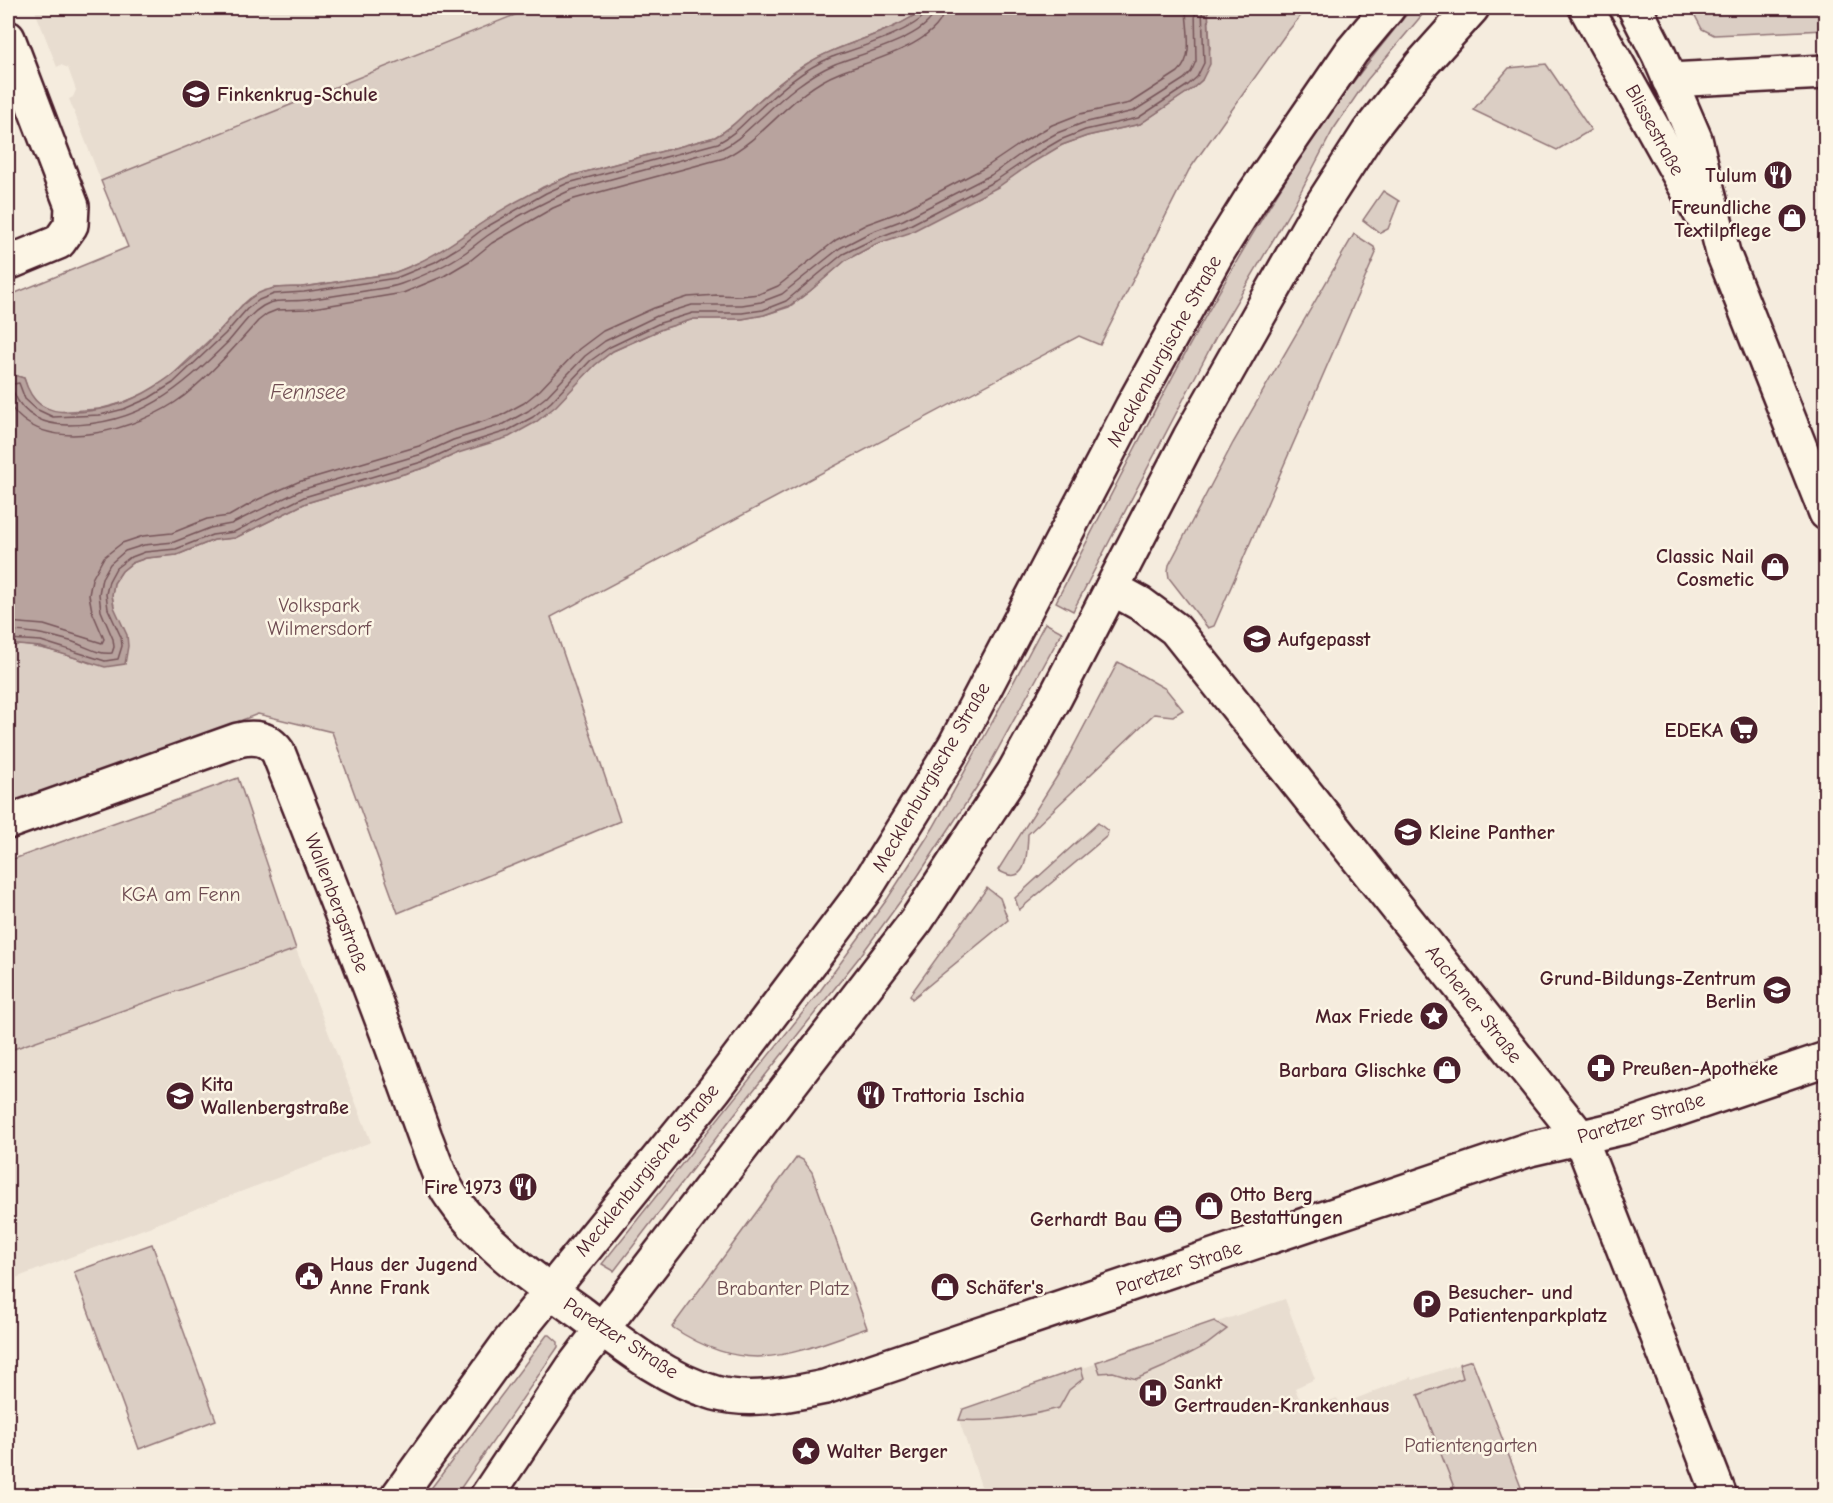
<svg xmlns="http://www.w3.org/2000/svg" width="1833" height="1503" font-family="'Comic Neue',sans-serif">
  <rect width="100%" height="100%" fill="#f5ecde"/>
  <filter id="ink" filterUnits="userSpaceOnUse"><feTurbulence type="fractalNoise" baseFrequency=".0167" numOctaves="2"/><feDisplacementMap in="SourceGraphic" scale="12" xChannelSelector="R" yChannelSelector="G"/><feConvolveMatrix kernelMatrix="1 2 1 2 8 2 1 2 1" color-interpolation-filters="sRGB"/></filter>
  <g filter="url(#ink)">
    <g fill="#e8ddd0">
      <polygon points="34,8 532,8 101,181 69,99 73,97 76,90 68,68 61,65 57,67"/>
      <polygon points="296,949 371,1142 13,1279 8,1262 8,1051"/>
      <polygon points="1285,1299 1315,1379 1295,1388 1304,1411 1337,1398 1340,1405 1411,1377 1413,1380 1472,1360 1524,1495 984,1495 959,1420 963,1409"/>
    </g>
    <g fill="#dbcec4" stroke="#927678" stroke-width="1.5">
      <path d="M 532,8 L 925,8 C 889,36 843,41 805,65 C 786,77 770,91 754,105 C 741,117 731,129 715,137 L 567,177 L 543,187 L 479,225 L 458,241 L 432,257 L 394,273 L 303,287 L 273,288 L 242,305 L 221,329 L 169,378 L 146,393 L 122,403 L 99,409 L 54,412 L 39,404 L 29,394 L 24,378 L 14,375 L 8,381 L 8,296 L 128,247 L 101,181 Z"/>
      <path d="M 1208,8 L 1307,8 L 1285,35 L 1189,170 L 1100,345 L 1079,336 L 551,617 L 620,821 L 398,913 L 332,732 L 258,714 L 8,808 L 8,644 C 37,645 63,653 90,663 L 114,607 L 112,595 L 114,583 L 122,571 L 132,563 L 146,558 L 177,555 L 214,540 L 235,538 L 306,503 L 427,467 L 458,453 L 576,384 L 595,365 L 613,351 L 662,329 L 694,319 L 742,319 L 764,315 L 789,307 L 810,291 L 846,260 L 1062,145 L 1087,136 L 1140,124 L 1192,89 L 1202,80 L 1210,48 Z"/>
      <path d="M 1412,8 L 1428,8 L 1367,80 L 1333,130 L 1292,208 L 1218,333 L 1073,611 L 1056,602 C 1134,450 1210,296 1303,153 C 1336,102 1374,54 1412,8 Z"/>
      <polygon points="1691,8 1825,8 1825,30 1714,35 1702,29"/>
      <polygon points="1546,64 1591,130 1557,150 1473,110 1509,68"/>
      <polygon points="1383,191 1399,201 1388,229 1380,233 1363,220"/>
      <polygon points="1354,234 1374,247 1376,253 1214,626 1208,628 1169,578 1168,571 1169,565 1233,443"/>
      <polygon points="1045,623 1062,632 980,782 910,888 861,955 733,1116 614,1271 602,1264 820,991 888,898 933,828 988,730"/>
      <path d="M 1118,662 L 1166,689 L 1183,710 L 1173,716 L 1154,714 L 1028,834 C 1027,853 1028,889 998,870 L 1061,770 Z"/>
      <polygon points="238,778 296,949 8,1051 8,861"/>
      <polygon points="1098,823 1108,831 1107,836 1019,910 1015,898"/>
      <polygon points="987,888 1000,898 1008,920 912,999 910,995"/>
      <path d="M 797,1157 L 803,1160 L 812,1172 L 867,1328 C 790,1355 747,1377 672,1327 Z"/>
      <polygon points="152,1244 216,1420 139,1449 74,1272"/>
      <polygon points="1214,1321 1227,1329 1206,1345 1168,1365 1136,1379 1113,1372 1100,1373 1096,1362"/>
      <polygon points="547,1335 550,1335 558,1342 558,1347 456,1495 426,1495"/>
      <polygon points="1472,1360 1524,1495 1457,1495 1418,1395 1463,1378 1459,1364"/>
      <path d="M 1081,1368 L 1084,1378 L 1069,1390 L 1059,1408 C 1026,1417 993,1422 959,1420 L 963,1409 Z"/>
    </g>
    <path fill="#b8a39e" stroke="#8c6e70" stroke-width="1.5" d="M 925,8 L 1208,8 L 1210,64 L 1202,80 L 1192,89 L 1140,124 L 1087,136 L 1062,145 L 1032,163 L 998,187 L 909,233 L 876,244 L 846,260 L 810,291 L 789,306 L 764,315 L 742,319 L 694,319 L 662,329 L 613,351 L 595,365 L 556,406 L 536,422 L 509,437 L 458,453 L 427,467 L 306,503 L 235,538 L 214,540 L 177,555 L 146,558 L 132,563 L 122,571 L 114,583 L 112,595 L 114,607 L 127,635 L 128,646 L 125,664 L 105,667 L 40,647 L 8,644 L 8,381 L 14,375 L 24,378 C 32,404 44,412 71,412 C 134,412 181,373 221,329 C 233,317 242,302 257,294 C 271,286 285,288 301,287 C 321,285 340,281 360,278 C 371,276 385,276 396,272 C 428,261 451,244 479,225 C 506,206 536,190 567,177 L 715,137 C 731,129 741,117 754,105 C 770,91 786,77 805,65 C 843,41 889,36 925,8 Z"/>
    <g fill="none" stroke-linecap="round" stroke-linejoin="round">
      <g stroke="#765459" stroke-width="1.5">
        <path d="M 8,385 L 19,383 L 25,399 L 36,409 L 53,417 L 100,415 L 124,409 L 149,398 L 173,383 L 225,334 L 247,309 L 259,300 L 274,294 L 304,292 L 396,278 L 435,262 L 461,246 L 483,229 L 546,193 L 568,183 L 718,143 C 734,135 744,123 757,111 C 780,90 803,69 832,57 C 851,50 926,28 928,8"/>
        <path d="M 8,392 L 14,393 C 23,416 45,425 68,425 C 140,425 180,389 228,342 C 239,330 248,315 263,306 C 276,298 292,302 307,300 C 326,297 346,294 365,291 C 377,289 390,288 401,284 C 423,276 446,266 466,252 C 473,247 480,241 487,236 C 513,218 542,203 571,190 L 721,149 C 738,141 749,128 764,115 C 785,95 807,76 835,64 C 857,55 934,36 935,8"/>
        <path d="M 8,402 C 41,461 141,429 184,396 C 211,374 235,347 258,321 L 267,314 L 277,310 L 307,309 L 403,293 L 444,276 L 471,260 L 492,243 L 553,208 L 574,199 L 724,158 C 767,137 791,92 839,73 C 866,62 943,43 944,8"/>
        <path d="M 8,622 L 44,625 L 102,643 L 104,639 L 92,611 L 89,595 L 92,579 L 104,557 L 122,543 L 143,536 L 172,533 L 207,519 L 229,516 L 259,499 L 298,482 L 419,446 L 450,432 L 500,416 L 524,403 L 540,390 L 579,349 L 603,331 L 654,308 L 688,297 L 717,295 L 741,296 L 759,294 L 778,286 L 836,240 L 867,224 L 900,212 L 986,167 L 1020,144 L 1052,125 L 1080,114 L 1130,103 L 1178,72 C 1195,57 1186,28 1186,8"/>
        <path d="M 8,631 C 28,631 50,635 70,641 C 84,645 97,655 112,653 L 114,647 L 113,639 L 101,611 L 99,594 L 102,578 L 110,564 L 125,551 L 144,545 L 174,542 L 210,528 L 231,524 L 301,490 L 422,454 L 453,440 L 504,424 L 528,411 L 546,397 L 585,356 L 605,341 L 657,316 L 692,305 L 742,305 L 761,302 L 782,294 L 840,248 L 871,232 L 903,220 L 991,175 L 1025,151 L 1057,133 L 1083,123 L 1134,111 L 1184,79 L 1191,72 L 1196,61 L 1195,8"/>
        <polyline points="8,639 41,641 105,661 118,659 122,646 121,637 108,609 106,594 109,581 116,568 129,558 145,552 176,549 212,535 234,532 304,497 425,461 456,447 507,431 533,417 551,402 590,361 610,347 660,323 693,313 742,313 763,310 786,301 843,254 874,239 906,227 995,181 1029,158 1060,140 1085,130 1138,118 1188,85 1197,77 1204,63 1202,8"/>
      </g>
      <g stroke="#4a1f2b" stroke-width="38">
        <g id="minor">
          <polyline points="8,38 72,206 71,225 59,242 8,263"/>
          <polyline points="1669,80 1826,72"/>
          <polyline points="1112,588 1141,604 1175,629 1580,1137 1720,1496"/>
          <path d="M 8,822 L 238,740 C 255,736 268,738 278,752 C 317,850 355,947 392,1046 C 403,1076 414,1106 425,1137 C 433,1156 439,1179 451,1196 C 484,1245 534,1279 581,1313 C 622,1344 665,1379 715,1393 C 751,1403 790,1394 825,1387 L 1530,1149 L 1625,1127 L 1826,1059"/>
        </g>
      </g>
      <g stroke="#4a1f2b" stroke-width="38">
        <g id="secondary">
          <polyline points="1586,8 1702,216"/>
          <polyline points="1635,8 1659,55 1695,139 1723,253 1826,513"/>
          <polyline points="398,1496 510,1341 714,1090 864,891 955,745 1132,407 1216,255 1254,194 1352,51 1388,8"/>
          <polyline points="487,1496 573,1367 602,1329 916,921 1014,772 1056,696 1190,437 1319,209 1368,133 1420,66 1472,8"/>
        </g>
      </g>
      <use href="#minor" stroke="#fcf5e5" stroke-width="33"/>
      <use href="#secondary" stroke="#fcf5e5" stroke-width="33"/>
    </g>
  </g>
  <defs>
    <g id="school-disc" transform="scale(1.5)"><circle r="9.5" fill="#4a1f2b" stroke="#fcf5e5"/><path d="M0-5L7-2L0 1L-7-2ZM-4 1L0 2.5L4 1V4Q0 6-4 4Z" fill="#fff"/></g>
    <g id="restaurant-disc" transform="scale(1.5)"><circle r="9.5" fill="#4a1f2b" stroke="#fcf5e5"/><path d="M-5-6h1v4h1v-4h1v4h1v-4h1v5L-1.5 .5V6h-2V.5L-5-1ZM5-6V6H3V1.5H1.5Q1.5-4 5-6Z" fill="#fff"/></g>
    <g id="shop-disc" transform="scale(1.5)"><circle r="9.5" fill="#4a1f2b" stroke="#fcf5e5"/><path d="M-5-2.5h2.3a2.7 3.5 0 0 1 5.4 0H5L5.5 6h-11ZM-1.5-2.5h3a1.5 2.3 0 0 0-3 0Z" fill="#fff"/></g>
    <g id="supermarket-disc" transform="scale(1.5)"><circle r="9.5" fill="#4a1f2b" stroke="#fcf5e5"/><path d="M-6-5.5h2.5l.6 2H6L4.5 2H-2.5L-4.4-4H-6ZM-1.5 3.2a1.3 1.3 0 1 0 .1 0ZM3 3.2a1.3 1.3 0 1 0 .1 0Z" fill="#fff"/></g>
    <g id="sight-disc" transform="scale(1.5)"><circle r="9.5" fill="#4a1f2b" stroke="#fcf5e5"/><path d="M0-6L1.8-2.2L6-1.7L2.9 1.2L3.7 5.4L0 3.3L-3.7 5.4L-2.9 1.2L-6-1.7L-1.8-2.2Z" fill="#fff"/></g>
    <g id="pharmacy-disc" transform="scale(1.5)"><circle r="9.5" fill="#4a1f2b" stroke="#fcf5e5"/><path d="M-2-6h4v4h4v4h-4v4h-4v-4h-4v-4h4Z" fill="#fff"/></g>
    <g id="office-disc" transform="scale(1.5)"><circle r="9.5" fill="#4a1f2b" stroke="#fcf5e5"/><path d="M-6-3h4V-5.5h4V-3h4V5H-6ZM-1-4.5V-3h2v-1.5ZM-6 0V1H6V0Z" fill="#fff"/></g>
    <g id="civic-disc" transform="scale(1.5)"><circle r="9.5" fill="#4a1f2b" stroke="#fcf5e5"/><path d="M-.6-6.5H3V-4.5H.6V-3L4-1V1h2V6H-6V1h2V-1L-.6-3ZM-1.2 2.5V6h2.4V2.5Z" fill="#fff"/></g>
    <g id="parking-disc" transform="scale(1.5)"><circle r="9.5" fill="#4a1f2b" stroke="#fcf5e5"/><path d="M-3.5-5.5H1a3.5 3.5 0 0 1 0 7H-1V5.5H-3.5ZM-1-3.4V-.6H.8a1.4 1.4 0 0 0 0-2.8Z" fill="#fff"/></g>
    <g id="hospital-disc" transform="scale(1.5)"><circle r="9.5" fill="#4a1f2b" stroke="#fcf5e5"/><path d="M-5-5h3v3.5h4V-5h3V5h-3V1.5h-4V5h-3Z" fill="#fff"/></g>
  </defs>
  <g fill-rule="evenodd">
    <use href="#school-disc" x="196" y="94"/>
    <use href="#restaurant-disc" x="1778" y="175"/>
    <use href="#shop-disc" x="1792" y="218"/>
    <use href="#shop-disc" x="1775" y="567"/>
    <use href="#school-disc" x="1257" y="639"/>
    <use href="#supermarket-disc" x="1744" y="730"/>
    <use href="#school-disc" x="1408" y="832"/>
    <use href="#school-disc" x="1777" y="990"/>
    <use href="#sight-disc" x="1434" y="1016"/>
    <use href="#pharmacy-disc" x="1601" y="1068"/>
    <use href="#shop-disc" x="1447" y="1070"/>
    <use href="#restaurant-disc" x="871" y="1095"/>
    <use href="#school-disc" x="180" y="1096"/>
    <use href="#restaurant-disc" x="523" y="1187"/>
    <use href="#shop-disc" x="1209" y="1206"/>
    <use href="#office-disc" x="1168" y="1219"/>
    <use href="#civic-disc" x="309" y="1276"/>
    <use href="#shop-disc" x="945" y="1287"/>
    <use href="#parking-disc" x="1427" y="1304"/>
    <use href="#hospital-disc" x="1153" y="1393"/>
    <use href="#sight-disc" x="806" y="1451"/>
  </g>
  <g text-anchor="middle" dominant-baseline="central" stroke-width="5" stroke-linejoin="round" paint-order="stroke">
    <g font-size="20" font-weight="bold" fill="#4a1f2b" stroke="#fcf5e5" text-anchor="start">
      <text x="217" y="94">Finkenkrug-Schule</text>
      <text x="1757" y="175" text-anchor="end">Tulum</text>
      <text x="1771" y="207" text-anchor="end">Freundliche<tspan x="1771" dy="23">Textilpflege</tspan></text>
      <text x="1754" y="556" text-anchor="end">Classic Nail<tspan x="1754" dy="23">Cosmetic</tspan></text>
      <text x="1278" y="639">Aufgepasst</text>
      <text x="1723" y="730" text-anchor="end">EDEKA</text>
      <text x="1429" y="832">Kleine Panther</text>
      <text x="1756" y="978" text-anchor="end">Grund-Bildungs-Zentrum<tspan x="1756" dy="23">Berlin</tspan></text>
      <text x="1413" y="1016" text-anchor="end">Max Friede</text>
      <text x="1622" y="1068">Preußen-Apotheke</text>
      <text x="1426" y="1070" text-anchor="end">Barbara Glischke</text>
      <text x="201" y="1084">Kita<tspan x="201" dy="23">Wallenbergstraße</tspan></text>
      <text x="892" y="1095">Trattoria Ischia</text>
      <text x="502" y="1187" text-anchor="end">Fire 1973</text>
      <text x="1230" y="1194">Otto Berg<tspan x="1230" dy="23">Bestattungen</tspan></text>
      <text x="1147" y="1219" text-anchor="end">Gerhardt Bau</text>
      <text x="330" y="1264">Haus der Jugend<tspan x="330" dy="23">Anne Frank</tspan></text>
      <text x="966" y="1287">Schäfer's</text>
      <text x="1448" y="1292">Besucher- und<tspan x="1448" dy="23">Patientenparkplatz</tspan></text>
      <text x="1174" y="1382">Sankt<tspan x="1174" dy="23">Gertrauden-Krankenhaus</tspan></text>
      <text x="827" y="1451">Walter Berger</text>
    </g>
    <g font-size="20" fill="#4a1f2b" stroke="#fcf5e5">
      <text transform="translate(1655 130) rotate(61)">Blissestraße</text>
      <text transform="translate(1164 351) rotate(-61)">Mecklenburgische Straße</text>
      <text transform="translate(931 777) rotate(-60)">Mecklenburgische Straße</text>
      <text transform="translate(337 903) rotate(69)">Wallenbergstraße</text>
      <text transform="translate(1474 1004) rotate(52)">Aachener Straße</text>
      <text transform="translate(1641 1118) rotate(-17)">Paretzer Straße</text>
      <text transform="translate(647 1170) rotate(-51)">Mecklenburgische Straße</text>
      <text transform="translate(1179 1268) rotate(-19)">Paretzer Straße</text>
      <text transform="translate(621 1338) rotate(33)">Paretzer Straße</text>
    </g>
    <g font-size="20" fill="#6e4b51" stroke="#fcf5e5">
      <text x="319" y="605">Volkspark<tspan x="319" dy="23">Wilmersdorf</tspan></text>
      <text x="181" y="894">KGA am Fenn</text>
      <text x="783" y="1288">Brabanter Platz</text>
      <text x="1471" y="1445">Patientengarten</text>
    </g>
    <g font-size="21" font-style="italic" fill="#704d53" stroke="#fcf5e5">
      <text x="308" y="392">Fennsee</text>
    </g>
  </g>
  <rect width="1833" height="1503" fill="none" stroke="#fcf5e5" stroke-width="30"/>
  <rect x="15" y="15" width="1803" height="1473" fill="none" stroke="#4a1f2b" stroke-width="2" filter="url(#ink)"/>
</svg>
